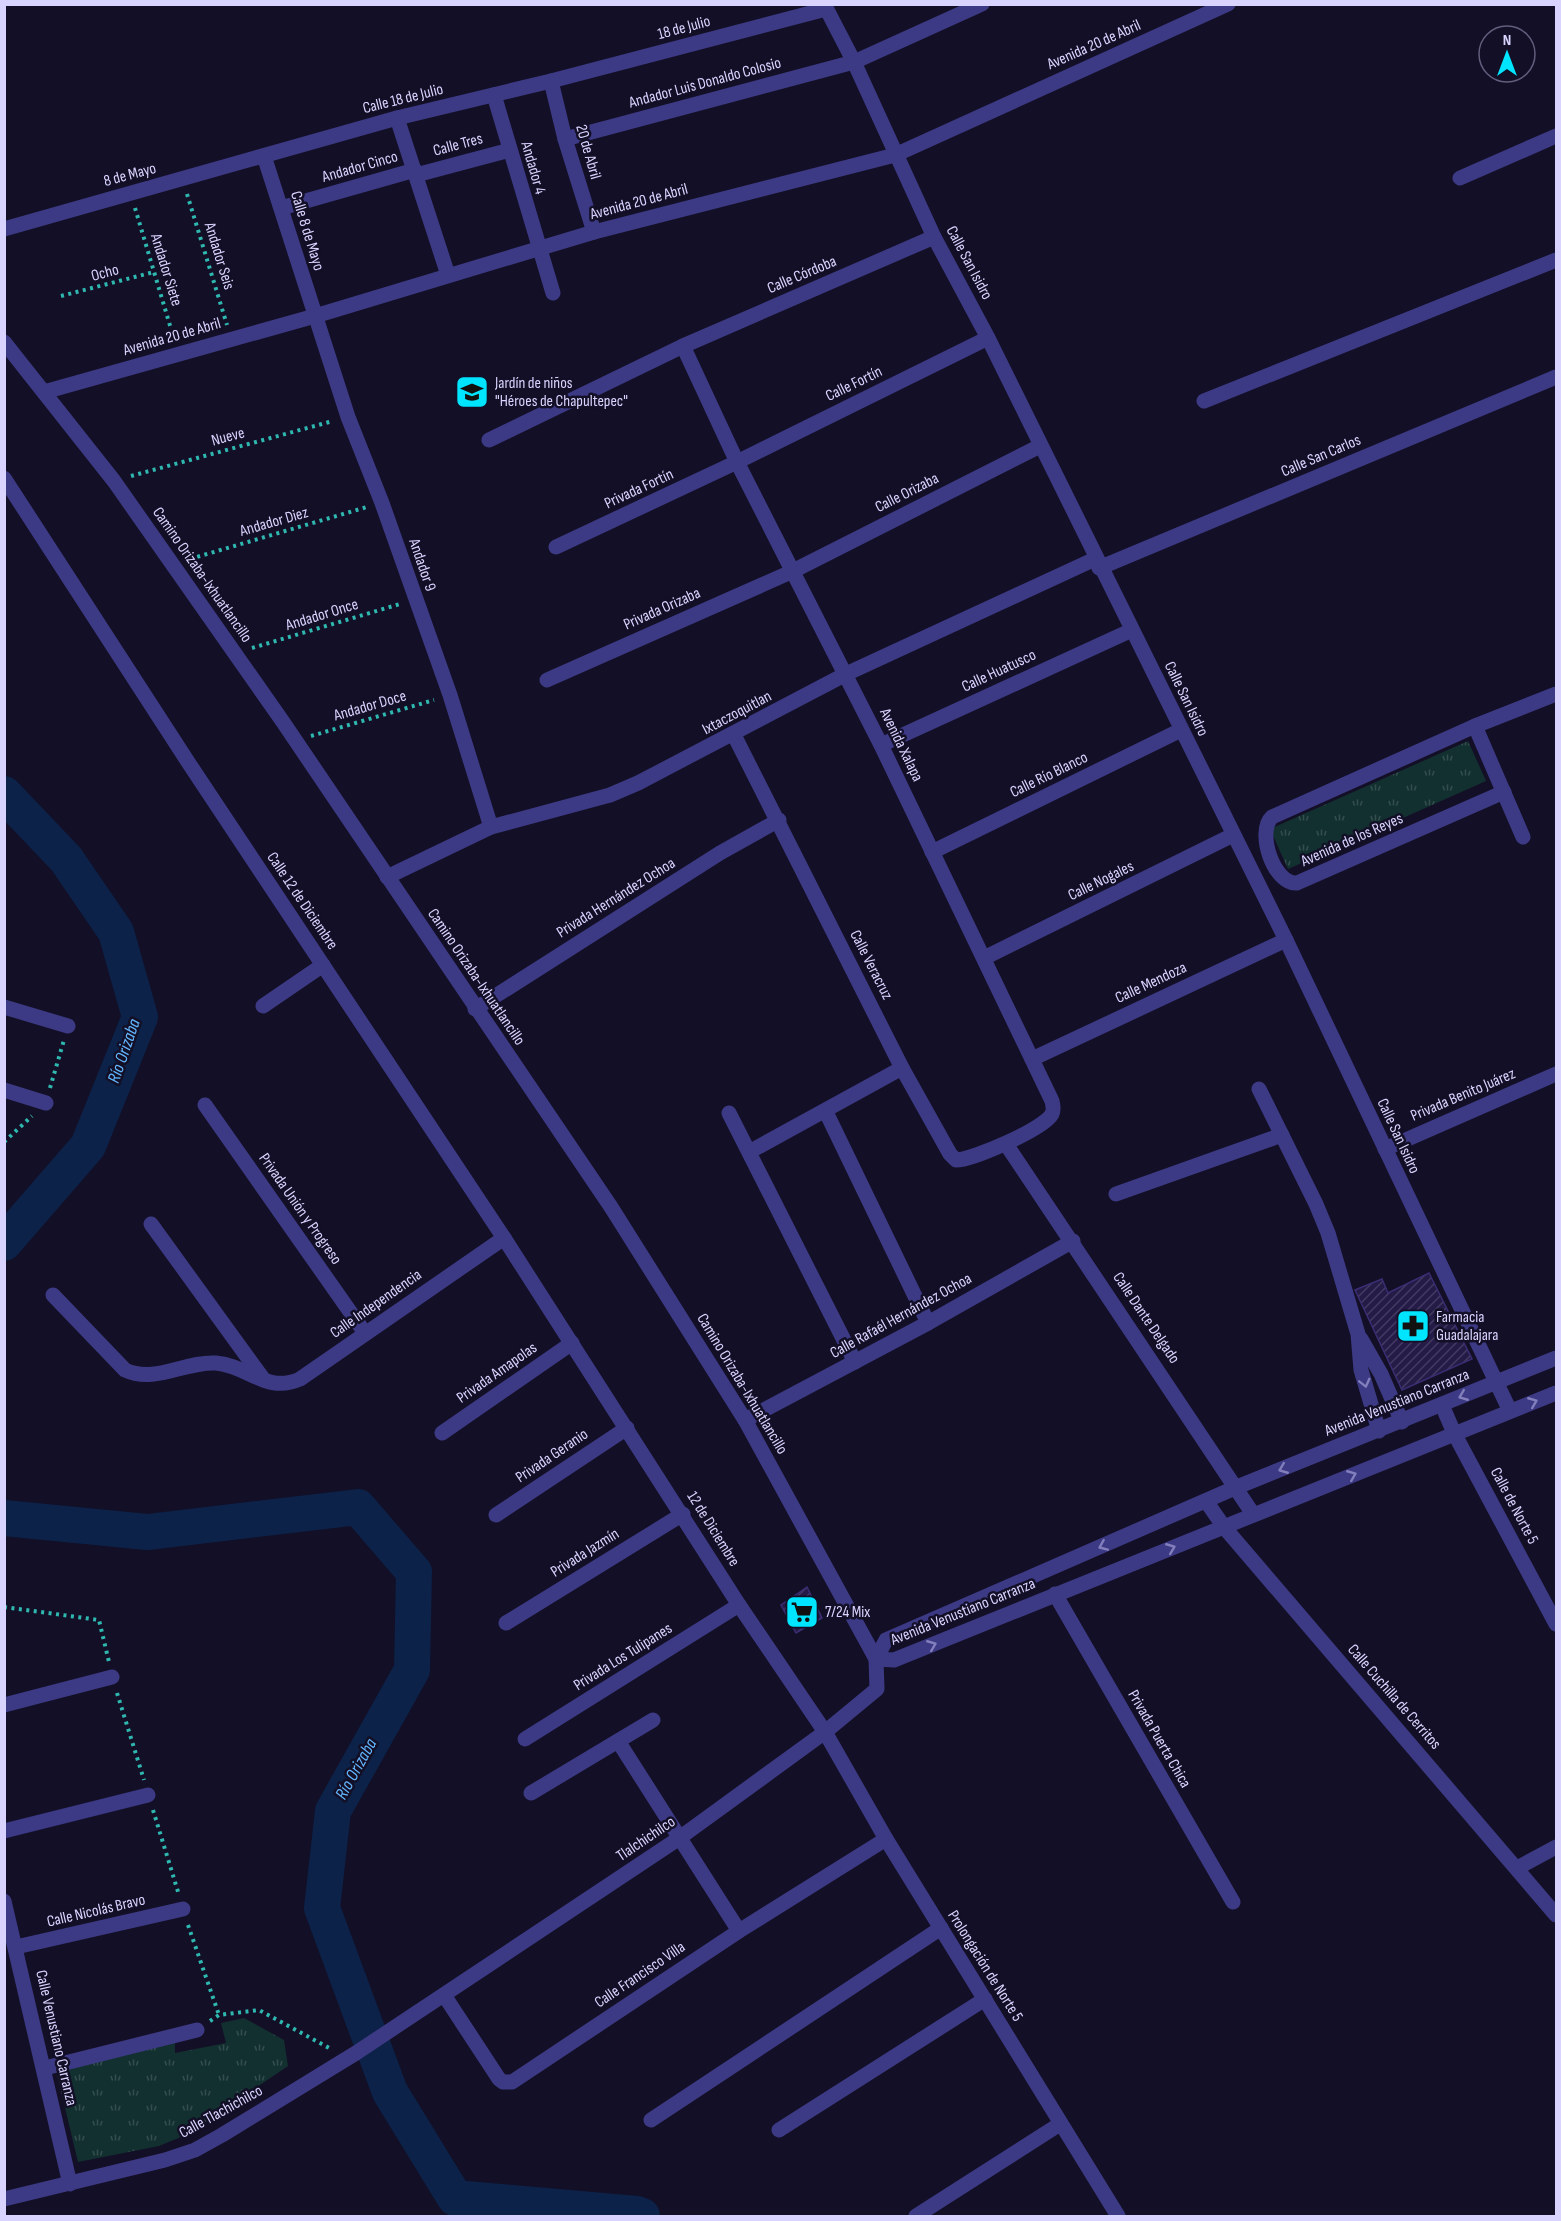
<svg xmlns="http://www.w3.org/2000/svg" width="1561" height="2221" font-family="'Sofia Sans Condensed',sans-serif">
  <defs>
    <pattern id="grass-tufts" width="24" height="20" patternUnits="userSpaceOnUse" patternTransform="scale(1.5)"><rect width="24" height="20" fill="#12302f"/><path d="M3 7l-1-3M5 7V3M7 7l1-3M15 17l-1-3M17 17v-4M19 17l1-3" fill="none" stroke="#344d4e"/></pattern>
    <pattern id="building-hatch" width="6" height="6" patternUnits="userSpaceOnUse" patternTransform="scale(1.5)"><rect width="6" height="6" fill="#241b47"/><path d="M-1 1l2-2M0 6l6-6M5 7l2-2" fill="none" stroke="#433b63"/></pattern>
  </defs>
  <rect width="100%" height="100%" fill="#130f26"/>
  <g fill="url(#grass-tufts)">
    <polygon points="1468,741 1486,781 1288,869 1270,829"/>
    <polygon points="244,2018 284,2040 288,2066 188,2134 159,2146 78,2162 55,2066 175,2040 175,2053 226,2043 221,2023"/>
  </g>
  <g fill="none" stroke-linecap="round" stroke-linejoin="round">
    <g stroke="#0c2248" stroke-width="36">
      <polyline points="4,794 66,859 116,932 140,1017 88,1146 4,1243"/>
      <polyline points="4,1518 147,1532 358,1507 414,1572 412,1670 333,1811 322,1908 390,2092 455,2198 637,2214 642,2216"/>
    </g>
  </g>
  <g fill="url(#building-hatch)" stroke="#3b2d73" stroke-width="1.5">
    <polygon points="1429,1273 1472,1359 1402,1390 1355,1290 1382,1279 1388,1293"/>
    <polygon points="807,1587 822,1618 796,1633 781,1605"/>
  </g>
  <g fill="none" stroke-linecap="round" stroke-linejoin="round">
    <g stroke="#2fb8b0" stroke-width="4" stroke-dasharray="3 4.5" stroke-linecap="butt">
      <polyline points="187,194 227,325"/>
      <polyline points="135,208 174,339"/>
      <polyline points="61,296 154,272"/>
      <polyline points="131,476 333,421"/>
      <polyline points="190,559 367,507"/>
      <polyline points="252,648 400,604"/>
      <polyline points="311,736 434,700"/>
      <polyline points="50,1088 64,1040"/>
      <polyline points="4,1142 32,1116"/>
      <polyline points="4,1607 99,1620 109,1662"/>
      <polyline points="117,1693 144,1780"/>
      <polyline points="153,1810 179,1895"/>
      <polyline points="188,1925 219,2015"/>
      <polyline points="210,2021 219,2015 259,2010 331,2049"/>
    </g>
    <g stroke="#3d3a85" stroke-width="15">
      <polyline points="824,4 854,62 934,237 988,338 1286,940 1510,1411"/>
      <polyline points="551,81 565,139 594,232"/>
      <polyline points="494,95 553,293"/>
      <polyline points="397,118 448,275"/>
      <polyline points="565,139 854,62 982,4"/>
      <polyline points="264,156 348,417 382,503 450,695 491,827"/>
      <polyline points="416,175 510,150"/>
      <polyline points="1460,178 1556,136"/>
      <polyline points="281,208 415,170"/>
      <polyline points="4,229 397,118 551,81 826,9"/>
      <polyline points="4,342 114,481 283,722 611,1207 745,1420 876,1659"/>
      <path d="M 683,346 L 737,462 L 881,745 L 1052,1101 C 1053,1105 1054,1110 1052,1114 C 1044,1129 972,1160 956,1160 L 950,1154 L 902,1068 L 734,735"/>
      <polyline points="44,392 315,316 594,232 895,155 1228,4"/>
      <polyline points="1204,401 1556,260"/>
      <polyline points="489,440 683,346 934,237"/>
      <polyline points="4,478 190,765 504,1238 739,1605 825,1732 886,1839 1118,2216"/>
      <polyline points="556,547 737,462 988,338"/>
      <polyline points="1099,568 1556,377"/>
      <polyline points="547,680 791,572 1040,446"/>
      <polyline points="1475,726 1523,837"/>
      <polyline points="881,745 1132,630"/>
      <path d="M 1504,792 L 1297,883 C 1274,885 1256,832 1272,817 L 1475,726 L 1556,694"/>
      <polyline points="932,852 1181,730"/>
      <polyline points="387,877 491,827 610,795 638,783 846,674 1095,559"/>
      <polyline points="984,958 1233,835"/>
      <polyline points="263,1006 323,965"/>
      <polyline points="4,1007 68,1026"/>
      <polyline points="475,1009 720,853 779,820"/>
      <polyline points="1032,1059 1286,940"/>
      <polyline points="1259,1089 1316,1204 1328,1233 1358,1334 1361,1370 1379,1431"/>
      <polyline points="4,1090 46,1103"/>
      <polyline points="205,1105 365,1333"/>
      <polyline points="826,1112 928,1323"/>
      <polyline points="729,1113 855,1362"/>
      <polyline points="1006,1144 1253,1514"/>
      <polyline points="1385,1149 1556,1074"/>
      <polyline points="749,1152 902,1068"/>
      <polyline points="1116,1194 1282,1135"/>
      <polyline points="151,1224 264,1380"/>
      <path d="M 53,1295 L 125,1370 C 155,1384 185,1361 216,1363 C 249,1366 266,1394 300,1379 L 504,1238"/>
      <polyline points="1361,1339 1381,1374 1402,1422"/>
      <polyline points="1442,1405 1454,1433 1556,1624"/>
      <polyline points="745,1420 928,1323 1073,1241"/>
      <polyline points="442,1433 572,1343"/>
      <polyline points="1206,1501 1224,1527 1556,1915"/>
      <polyline points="496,1515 627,1428"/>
      <polyline points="1055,1594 1233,1902"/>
      <polyline points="506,1623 683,1514"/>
      <polyline points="876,1659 894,1660 1556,1393"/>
      <polyline points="4,1705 112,1677"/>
      <polyline points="525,1739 739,1605"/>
      <polyline points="618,1741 739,1931"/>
      <polyline points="531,1793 653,1720"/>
      <polyline points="4,1831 148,1795"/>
      <polyline points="1517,1868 1556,1847"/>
      <polyline points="4,1901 70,2184"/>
      <polyline points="16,1947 183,1909"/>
      <polyline points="444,1995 499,2079 503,2082 512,2082 739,1931 886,1839"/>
      <polyline points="45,2068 197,2030"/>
      <polyline points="651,2120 941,1928"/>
      <polyline points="779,2130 985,1999"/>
      <polyline points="4,2199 165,2160 195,2150 222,2135 356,2053 678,1839 825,1732 877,1689 876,1659 886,1640 1237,1487 1556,1358"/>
      <polyline points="916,2216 1060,2124"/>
    </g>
  </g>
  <defs><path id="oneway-chevron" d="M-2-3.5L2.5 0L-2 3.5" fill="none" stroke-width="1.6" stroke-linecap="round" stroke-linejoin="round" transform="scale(1.5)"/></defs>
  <g stroke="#837fbc">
    <use href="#oneway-chevron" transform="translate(1365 1383) rotate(76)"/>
    <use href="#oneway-chevron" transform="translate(1463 1396) rotate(158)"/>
    <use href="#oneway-chevron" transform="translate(1533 1402) rotate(-22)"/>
    <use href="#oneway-chevron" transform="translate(1283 1469) rotate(158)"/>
    <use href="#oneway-chevron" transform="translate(1352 1475) rotate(-22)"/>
    <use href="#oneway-chevron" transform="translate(1103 1546) rotate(157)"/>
    <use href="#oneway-chevron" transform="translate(1171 1548) rotate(-22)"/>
    <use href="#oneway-chevron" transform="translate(932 1645) rotate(-22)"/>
  </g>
  <defs>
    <g id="school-square" transform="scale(1.725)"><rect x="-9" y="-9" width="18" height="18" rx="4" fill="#00e5ff" stroke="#130f26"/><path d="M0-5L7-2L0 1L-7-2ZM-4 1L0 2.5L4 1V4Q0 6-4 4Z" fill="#111"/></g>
    <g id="pharmacy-square" transform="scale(1.725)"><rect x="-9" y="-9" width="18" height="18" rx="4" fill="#00e5ff" stroke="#130f26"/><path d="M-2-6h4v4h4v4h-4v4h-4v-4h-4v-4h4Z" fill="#111"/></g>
    <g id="supermarket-square" transform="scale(1.725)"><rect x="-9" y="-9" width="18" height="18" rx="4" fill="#00e5ff" stroke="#130f26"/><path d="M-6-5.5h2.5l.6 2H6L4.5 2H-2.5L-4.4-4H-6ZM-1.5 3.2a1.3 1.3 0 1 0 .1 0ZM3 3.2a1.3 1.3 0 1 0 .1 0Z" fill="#111"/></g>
  </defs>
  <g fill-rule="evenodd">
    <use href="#school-square" x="472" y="392"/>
    <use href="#pharmacy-square" x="1413" y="1326"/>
    <use href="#supermarket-square" x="802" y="1612"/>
  </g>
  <g text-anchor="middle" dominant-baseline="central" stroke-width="5" stroke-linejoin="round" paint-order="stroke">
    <g font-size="16" fill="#d9d4ff" stroke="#130f26">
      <text transform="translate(684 28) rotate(-15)">18 de Julio</text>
      <text transform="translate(1094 45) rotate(-24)">Avenida 20 de Abril</text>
      <text transform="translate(705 83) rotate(-15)">Andador Luis Donaldo Colosio</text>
      <text transform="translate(403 99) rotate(-14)">Calle 18 de Julio</text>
      <text transform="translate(458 145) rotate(-15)">Calle Tres</text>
      <text transform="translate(588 152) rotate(74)">20 de Abril</text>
      <text transform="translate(360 167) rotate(-16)">Andador Cinco</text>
      <text transform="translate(533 168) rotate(74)">Andador 4</text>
      <text transform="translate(130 175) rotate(-15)">8 de Mayo</text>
      <text transform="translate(639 202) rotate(-15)">Avenida 20 de Abril</text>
      <text transform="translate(307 231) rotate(73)">Calle 8 de Mayo</text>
      <text transform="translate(219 256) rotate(73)">Andador Seis</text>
      <text transform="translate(969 263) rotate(62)">Calle San Isidro</text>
      <text transform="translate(166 270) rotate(73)">Andador Siete</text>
      <text transform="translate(105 273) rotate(-15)">Ocho</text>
      <text transform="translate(802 275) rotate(-23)">Calle Córdoba</text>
      <text transform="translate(172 337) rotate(-16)">Avenida 20 de Abril</text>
      <text transform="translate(854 384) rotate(-26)">Calle Fortín</text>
      <text transform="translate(228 437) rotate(-15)">Nueve</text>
      <text transform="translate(1321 456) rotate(-23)">Calle San Carlos</text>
      <text transform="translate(639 489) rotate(-25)">Privada Fortín</text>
      <text transform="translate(907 493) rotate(-27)">Calle Orizaba</text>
      <text transform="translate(274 522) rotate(-16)">Andador Diez</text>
      <text transform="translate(422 565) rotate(71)">Andador 9</text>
      <text transform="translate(202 575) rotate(55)">Camino Orizaba-Ixhuatlancillo</text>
      <text transform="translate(662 609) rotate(-24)">Privada Orizaba</text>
      <text transform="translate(322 615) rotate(-17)">Andador Once</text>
      <text transform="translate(999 671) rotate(-25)">Calle Huatusco</text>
      <text transform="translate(1186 699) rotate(64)">Calle San Isidro</text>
      <text transform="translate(370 706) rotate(-16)">Andador Doce</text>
      <text transform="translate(737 713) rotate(-28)">Ixtaczoquitlan</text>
      <text transform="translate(901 745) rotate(64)">Avenida Xalapa</text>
      <text transform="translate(1049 775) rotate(-26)">Calle Río Blanco</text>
      <text transform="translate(1352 840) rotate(-24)">Avenida de los Reyes</text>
      <text transform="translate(1101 881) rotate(-26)">Calle Nogales</text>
      <text transform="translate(616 898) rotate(-32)">Privada Hernández Ochoa</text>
      <text transform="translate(302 901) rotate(56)">Calle 12 de Diciembre</text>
      <text transform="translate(871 965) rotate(63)">Calle Veracruz</text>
      <text transform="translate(476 977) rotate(56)">Camino Orizaba-Ixhuatlancillo</text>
      <text transform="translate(1151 983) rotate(-25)">Calle Mendoza</text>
      <text transform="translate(1463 1095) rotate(-23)">Privada Benito Juárez</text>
      <text transform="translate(1398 1136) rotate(65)">Calle San Isidro</text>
      <text transform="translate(300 1209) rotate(55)">Privada Unión y Progreso</text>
      <text transform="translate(376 1304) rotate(-35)">Calle Independencia</text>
      <text transform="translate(901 1316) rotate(-29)">Calle Rafaél Hernández Ochoa</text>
      <text transform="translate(1146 1318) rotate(56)">Calle Dante Delgado</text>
      <text transform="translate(497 1373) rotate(-35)">Privada Amapolas</text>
      <text transform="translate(742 1384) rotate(59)">Camino Orizaba-Ixhuatlancillo</text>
      <text transform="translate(1397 1403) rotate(-22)">Avenida Venustiano Carranza</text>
      <text transform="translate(552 1456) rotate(-34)">Privada Geranio</text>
      <text transform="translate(1514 1506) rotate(62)">Calle de Norte 5</text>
      <text transform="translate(713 1529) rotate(58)">12 de Diciembre</text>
      <text transform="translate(585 1553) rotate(-32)">Privada Jazmín</text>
      <text transform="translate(963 1612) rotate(-22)">Avenida Venustiano Carranza</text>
      <text transform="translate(623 1657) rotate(-32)">Privada Los Tulipanes</text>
      <text transform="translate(1394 1697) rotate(49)">Calle Cuchilla de Cerritos</text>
      <text transform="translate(1159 1739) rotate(60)">Privada Puerta Chica</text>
      <text transform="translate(646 1839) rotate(-34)">Tlalchichilco</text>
      <text transform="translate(96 1911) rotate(-13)">Calle Nicolás Bravo</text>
      <text transform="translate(985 1966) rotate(58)">Prolongación de Norte 5</text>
      <text transform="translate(640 1975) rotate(-34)">Calle Francisco Villa</text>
      <text transform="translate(56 2038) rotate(77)">Calle Venustiano Carranza</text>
      <text transform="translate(221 2112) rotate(-29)">Calle Tlachichilco</text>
    </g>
    <g font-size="16" fill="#d9d4ff" stroke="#130f26" text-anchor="start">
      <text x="495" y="383">Jardín de niños<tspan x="495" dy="18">"Héroes de Chapultepec"</tspan></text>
      <text x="1436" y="1317">Farmacia<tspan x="1436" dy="18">Guadalajara</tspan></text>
      <text x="825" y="1612">7/24 Mix</text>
    </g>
    <g font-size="18" font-style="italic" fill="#62b6ff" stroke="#130f26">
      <text transform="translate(124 1051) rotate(-71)">Río Orizaba</text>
      <text transform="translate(356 1769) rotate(-61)">Río Orizaba</text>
    </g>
  </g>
  <rect width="1561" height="2221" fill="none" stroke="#d9d4ff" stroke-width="12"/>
  <g transform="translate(1507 54)"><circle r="28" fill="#130f26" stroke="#625e7d" stroke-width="1.5"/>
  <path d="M0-4.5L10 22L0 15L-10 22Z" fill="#00e5ff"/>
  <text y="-9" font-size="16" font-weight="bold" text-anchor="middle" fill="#d9d4ff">N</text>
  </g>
</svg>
